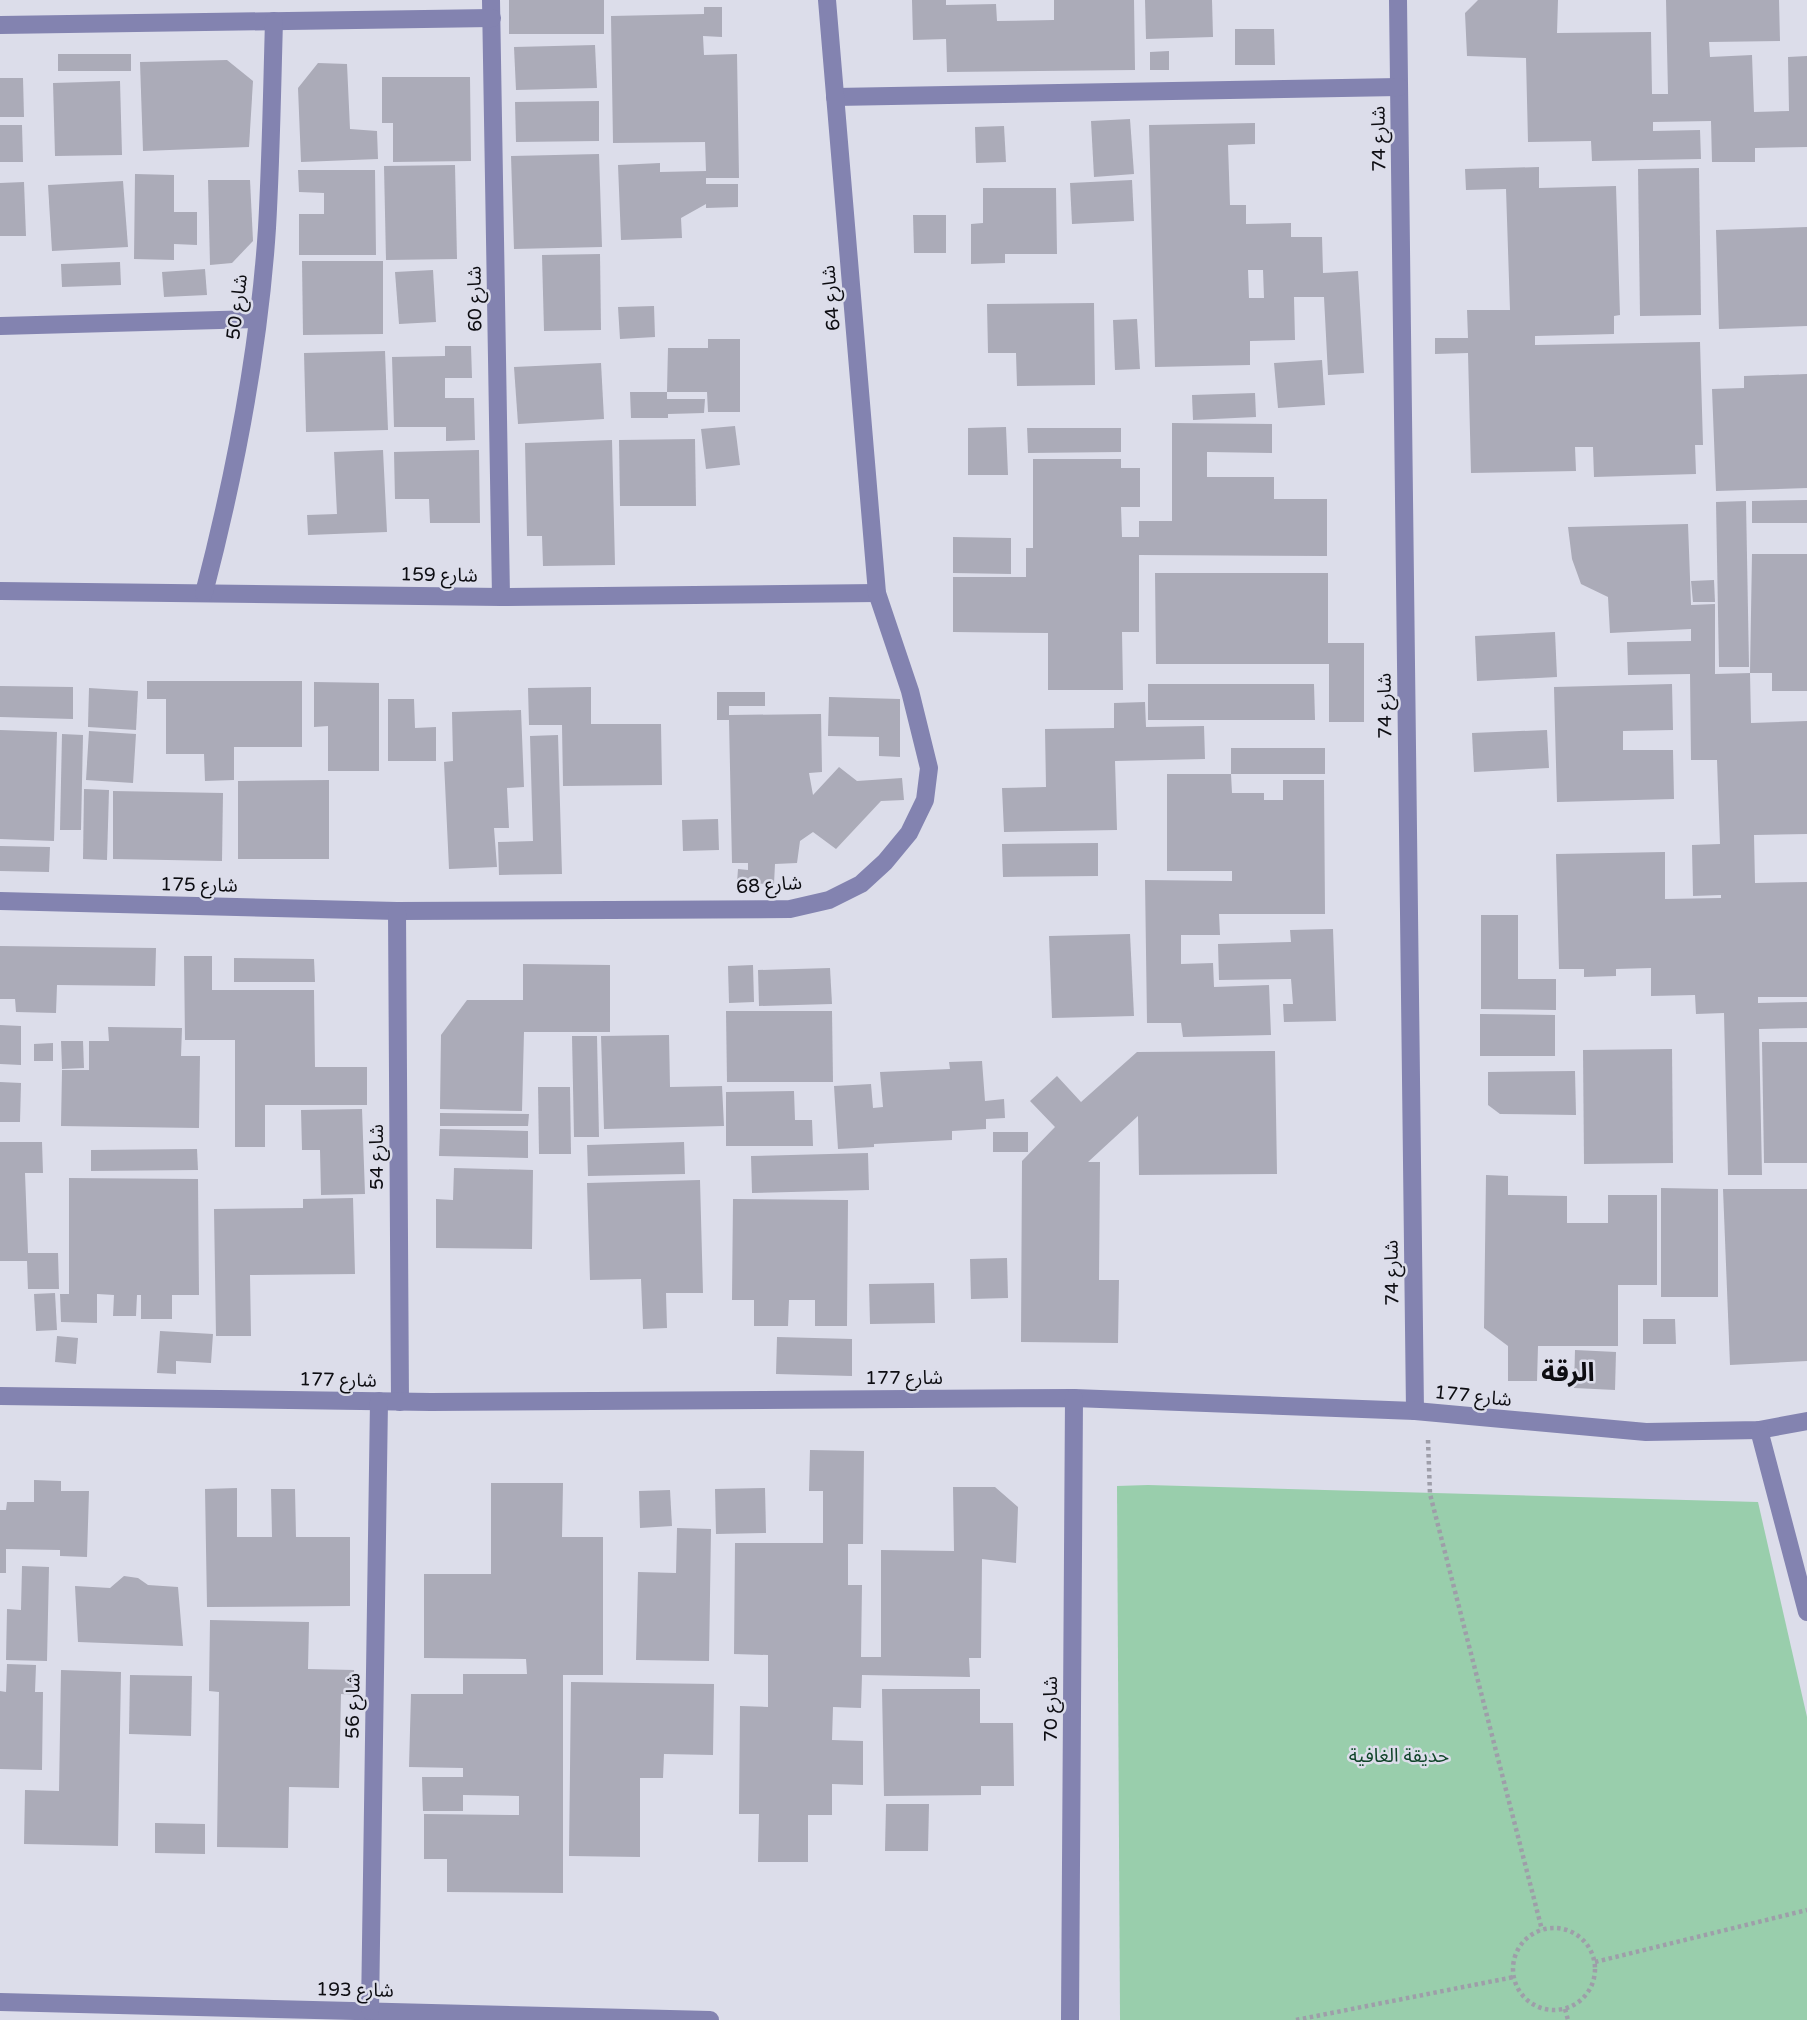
<svg xmlns="http://www.w3.org/2000/svg" width="1807" height="2020" font-family="'Varela Round','Noto Sans Arabic',sans-serif">
  <rect width="100%" height="100%" fill="#dcddea"/>
  <polygon fill="#99ceac" points="1148,1485 1758,1502 1807,1717 1807,2020 1120,2020 1117,1486"/>
  <g fill="#ababb8" fill-rule="evenodd">
    <rect x="509" y="0" width="95" height="34"/>
    <polygon points="912,0 946,0 946,5 996,4 997,21 1054,20 1054,0 1134,0 1135,70 947,72 946,39 913,40"/>
    <polygon points="1145,0 1212,0 1213,37 1146,39"/>
    <polygon points="1478,0 1558,0 1557,33 1651,32 1652,94 1668,94 1666,0 1779,0 1780,41 1709,42 1710,57 1752,55 1754,112 1789,111 1788,57 1807,56 1807,147 1755,148 1755,162 1712,162 1711,121 1653,122 1653,131 1700,130 1701,159 1592,161 1591,141 1528,142 1526,58 1467,56 1465,13"/>
    <polygon points="704,7 722,7 722,37 703,36 704,55 737,54 739,178 706,178 706,184 738,184 738,207 706,208 706,204 681,218 682,238 621,240 618,165 660,163 660,172 706,171 705,142 613,143 611,16 704,14"/>
    <polygon points="1235,29 1274,29 1275,65 1235,65"/>
    <polygon points="595,45 597,88 516,90 514,47"/>
    <polygon points="1169,51 1169,70 1150,70 1150,52"/>
    <rect x="58" y="54" width="73" height="17"/>
    <polygon points="227,60 253,81 249,147 143,151 140,62"/>
    <polygon points="318,63 347,64 350,129 377,131 378,159 301,162 298,88"/>
    <polygon points="382,77 470,77 471,161 393,162 393,123 382,123"/>
    <polygon points="0,78 23,78 24,117 0,117"/>
    <polygon points="120,81 122,155 55,156 53,83"/>
    <polygon points="599,101 599,141 516,142 515,102"/>
    <polygon points="1130,119 1134,174 1094,177 1091,121"/>
    <path d="M 1255,123 L 1255,144 L 1228,145 L 1230,205 L 1246,205 L 1246,224 L 1291,223 L 1291,237 L 1322,237 L 1323,273 L 1358,271 L 1364,373 L 1328,375 L 1324,297 L 1294,297 L 1295,340 L 1250,341 L 1250,365 L 1155,367 L 1149,125 ZM 1248,270 L 1263,270 L 1264,298 L 1249,298 Z"/>
    <polygon points="0,125 22,125 23,162 0,162"/>
    <polygon points="1004,126 1006,162 976,163 975,127"/>
    <polygon points="599,154 602,247 514,249 511,156"/>
    <polygon points="455,165 457,259 386,260 384,166"/>
    <polygon points="1539,167 1539,188 1616,186 1620,315 1614,316 1614,334 1535,336 1535,345 1700,342 1703,445 1695,445 1696,474 1594,477 1593,447 1575,447 1576,471 1471,473 1468,353 1435,354 1435,338 1468,338 1467,310 1510,310 1506,189 1466,190 1465,169"/>
    <polygon points="1699,168 1701,315 1640,316 1638,169"/>
    <polygon points="298,170 375,170 376,255 299,255 299,214 324,214 324,193 299,192"/>
    <polygon points="135,174 174,175 174,212 197,212 197,245 174,244 174,260 134,259"/>
    <polygon points="208,180 250,180 253,241 232,263 210,265"/>
    <polygon points="1132,180 1134,221 1072,224 1070,183"/>
    <polygon points="123,181 128,247 52,251 48,185"/>
    <polygon points="24,182 26,236 0,236 0,183"/>
    <polygon points="983,188 1056,188 1057,254 1005,254 1005,263 971,264 971,224 983,223"/>
    <polygon points="913,215 946,215 946,253 914,253"/>
    <polygon points="1807,227 1807,326 1719,329 1716,230"/>
    <polygon points="600,254 601,330 544,331 542,255"/>
    <polygon points="302,261 383,261 383,334 303,335"/>
    <polygon points="120,262 121,285 62,287 61,264"/>
    <polygon points="205,269 207,295 164,297 162,272"/>
    <polygon points="433,270 436,322 399,324 395,272"/>
    <polygon points="1094,303 1095,385 1017,386 1016,353 988,353 987,304"/>
    <polygon points="654,306 655,337 620,339 618,307"/>
    <polygon points="1137,319 1140,369 1115,370 1113,320"/>
    <polygon points="708,339 740,339 740,412 708,412 707,392 667,392 668,348 708,348"/>
    <polygon points="445,346 471,346 472,378 445,378 445,398 474,398 475,440 446,441 446,427 394,427 392,357 445,356"/>
    <polygon points="385,351 388,430 306,432 304,353"/>
    <polygon points="1322,360 1325,405 1278,408 1274,363"/>
    <polygon points="601,363 604,419 518,424 514,367"/>
    <polygon points="1807,374 1807,488 1716,491 1712,389 1744,388 1744,376"/>
    <polygon points="630,392 667,392 667,399 705,399 704,413 668,414 668,418 631,418"/>
    <polygon points="1255,393 1256,417 1193,420 1192,395"/>
    <polygon points="1172,423 1272,424 1272,453 1207,452 1207,477 1274,477 1274,499 1327,499 1327,556 1139,555 1139,632 1122,632 1123,690 1048,690 1048,633 953,632 953,577 1026,577 1026,548 1033,548 1033,459 1121,459 1121,468 1140,468 1140,507 1121,507 1122,537 1139,537 1139,521 1172,521"/>
    <polygon points="735,426 740,465 706,469 701,429"/>
    <polygon points="1006,427 1008,475 968,475 968,428"/>
    <polygon points="1027,428 1121,428 1121,452 1028,453"/>
    <polygon points="695,439 696,506 620,506 619,440"/>
    <polygon points="612,440 615,565 543,566 542,536 527,536 525,443"/>
    <polygon points="383,450 387,532 308,535 307,515 337,514 334,452"/>
    <polygon points="479,450 480,523 430,523 429,499 395,499 394,452"/>
    <polygon points="1807,500 1807,523 1752,523 1752,501"/>
    <polygon points="1746,501 1749,667 1719,667 1716,502"/>
    <polygon points="1688,524 1691,605 1715,604 1715,674 1750,673 1751,723 1807,721 1807,834 1754,835 1755,883 1807,882 1807,997 1758,997 1758,1003 1807,1002 1807,1028 1759,1029 1762,1175 1728,1175 1724,1013 1696,1014 1695,995 1651,996 1651,968 1616,969 1616,976 1584,977 1584,969 1559,969 1556,854 1665,852 1665,899 1721,898 1721,895 1693,896 1692,845 1720,844 1717,760 1691,760 1690,674 1628,675 1627,642 1691,641 1691,629 1610,633 1608,597 1581,584 1572,559 1568,527"/>
    <polygon points="953,537 1011,538 1011,574 953,573"/>
    <polygon points="1752,554 1807,554 1807,691 1772,691 1772,673 1750,673"/>
    <polygon points="1155,573 1328,573 1328,643 1364,643 1364,722 1329,722 1329,664 1156,664"/>
    <polygon points="1714,580 1715,602 1693,602 1691,581"/>
    <polygon points="1555,632 1557,677 1477,681 1475,636"/>
    <polygon points="147,681 302,681 302,747 234,747 234,780 205,781 204,754 166,754 166,699 147,699"/>
    <polygon points="314,682 379,683 379,771 328,771 328,726 314,727"/>
    <polygon points="1148,684 1314,684 1315,720 1148,720"/>
    <polygon points="1672,684 1673,730 1623,731 1623,750 1673,750 1674,799 1557,802 1554,687"/>
    <polygon points="0,686 73,687 73,719 0,717"/>
    <polygon points="591,687 591,724 661,724 662,785 563,786 562,725 529,725 528,688"/>
    <polygon points="89,688 138,691 136,730 88,727"/>
    <polygon points="717,692 765,692 765,706 729,706 729,715 821,714 822,772 809,773 813,795 839,767 857,781 902,778 904,800 881,801 836,849 813,832 800,841 797,863 775,864 774,884 737,883 738,869 748,870 748,863 732,863 729,720 717,720"/>
    <polygon points="829,697 900,699 900,757 879,756 879,737 828,736"/>
    <polygon points="388,699 414,699 415,728 436,727 436,761 388,761"/>
    <polygon points="1145,702 1146,727 1204,726 1205,759 1115,761 1117,830 1004,832 1002,788 1046,787 1045,729 1114,728 1114,703"/>
    <polygon points="521,710 524,787 507,788 509,828 494,828 497,867 449,869 444,762 453,761 452,712"/>
    <polygon points="0,730 57,732 54,841 0,839"/>
    <polygon points="1547,730 1549,768 1474,772 1472,733"/>
    <polygon points="89,731 136,734 133,783 86,780"/>
    <polygon points="62,734 83,735 81,830 60,830"/>
    <polygon points="558,735 562,874 499,875 498,842 533,841 530,736"/>
    <polygon points="1231,748 1325,748 1325,774 1231,774 1232,793 1264,793 1264,800 1283,800 1283,780 1324,780 1325,914 1219,914 1220,935 1181,935 1181,964 1213,963 1214,987 1269,985 1271,1035 1183,1037 1181,1023 1147,1023 1145,880 1232,881 1232,871 1167,871 1167,774 1231,774"/>
    <polygon points="329,780 329,859 238,859 238,781"/>
    <polygon points="84,789 109,790 107,860 83,859"/>
    <polygon points="113,791 223,793 222,861 113,859"/>
    <polygon points="718,819 719,850 683,851 682,820"/>
    <polygon points="1098,843 1098,876 1003,877 1002,844"/>
    <polygon points="0,846 50,847 49,872 0,871"/>
    <polygon points="1481,915 1518,915 1518,979 1556,979 1556,1010 1481,1009"/>
    <polygon points="1333,929 1336,1021 1284,1022 1283,1004 1293,1004 1291,979 1219,980 1218,944 1291,942 1290,930"/>
    <polygon points="1130,934 1134,1016 1052,1018 1049,936"/>
    <polygon points="0,946 156,948 155,986 57,985 56,1013 16,1012 15,999 0,999"/>
    <polygon points="184,956 212,956 212,990 314,990 315,1067 367,1067 367,1105 265,1105 265,1147 235,1147 235,1040 185,1040"/>
    <polygon points="234,958 314,959 315,982 234,982"/>
    <polygon points="523,964 610,965 610,1032 524,1032 522,1111 440,1109 441,1035 467,1000 523,1000"/>
    <polygon points="753,965 754,1002 729,1003 728,966"/>
    <polygon points="830,968 832,1004 759,1006 758,970"/>
    <polygon points="726,1011 832,1011 833,1082 727,1082"/>
    <polygon points="1480,1014 1555,1015 1555,1056 1480,1056"/>
    <polygon points="0,1025 21,1026 21,1065 0,1064"/>
    <polygon points="108,1027 182,1028 181,1056 200,1056 199,1128 61,1126 62,1070 89,1070 89,1041 109,1041"/>
    <polygon points="669,1035 670,1087 722,1086 724,1126 604,1129 601,1036"/>
    <polygon points="572,1036 597,1036 599,1137 574,1137"/>
    <polygon points="61,1041 83,1041 84,1068 62,1069"/>
    <polygon points="1762,1042 1807,1042 1807,1163 1764,1163"/>
    <polygon points="53,1043 53,1061 34,1061 34,1044"/>
    <polygon points="1672,1049 1673,1163 1584,1164 1583,1050"/>
    <polygon points="1275,1051 1277,1174 1139,1175 1138,1116 1088,1162 1100,1162 1099,1280 1119,1280 1118,1343 1021,1342 1022,1161 1055,1127 1030,1101 1057,1076 1081,1102 1137,1052"/>
    <polygon points="982,1061 985,1101 1004,1099 1005,1118 986,1119 986,1129 952,1131 952,1140 874,1144 874,1147 838,1149 834,1086 871,1084 873,1108 883,1107 880,1072 950,1069 949,1062"/>
    <polygon points="1575,1071 1576,1115 1500,1114 1488,1105 1488,1072"/>
    <polygon points="0,1082 21,1083 20,1122 0,1122"/>
    <polygon points="538,1087 570,1087 571,1154 539,1154"/>
    <polygon points="794,1091 795,1120 812,1120 813,1146 726,1146 726,1092"/>
    <polygon points="362,1109 365,1194 321,1195 320,1150 302,1150 301,1110"/>
    <polygon points="440,1113 529,1114 528,1126 440,1126"/>
    <polygon points="440,1129 528,1131 528,1158 439,1156"/>
    <rect x="993" y="1132" width="35" height="20"/>
    <polygon points="0,1142 42,1142 43,1173 25,1173 28,1253 58,1253 59,1289 28,1289 27,1261 0,1261"/>
    <polygon points="684,1142 685,1174 588,1176 587,1145"/>
    <polygon points="197,1149 198,1170 91,1171 91,1150"/>
    <polygon points="868,1153 869,1190 752,1193 751,1156"/>
    <polygon points="454,1168 533,1170 532,1249 436,1248 436,1199 453,1200"/>
    <polygon points="1486,1175 1508,1176 1508,1195 1567,1196 1567,1223 1608,1223 1608,1195 1657,1195 1657,1285 1618,1285 1618,1346 1538,1346 1537,1381 1508,1381 1508,1346 1484,1328"/>
    <polygon points="69,1178 198,1179 199,1295 172,1295 172,1319 141,1319 141,1295 137,1295 136,1316 113,1316 114,1295 97,1294 97,1323 61,1322 60,1294 69,1294"/>
    <polygon points="700,1180 703,1293 666,1293 667,1328 643,1329 641,1279 590,1280 587,1183"/>
    <polygon points="1661,1188 1718,1189 1718,1297 1661,1297"/>
    <polygon points="1723,1189 1807,1189 1807,1361 1730,1365"/>
    <polygon points="353,1198 355,1274 250,1275 251,1336 216,1336 214,1209 303,1208 303,1199"/>
    <polygon points="733,1199 848,1200 847,1326 815,1326 815,1300 789,1300 788,1326 754,1326 754,1300 732,1300"/>
    <polygon points="1007,1258 1008,1298 971,1299 970,1259"/>
    <polygon points="934,1283 935,1323 870,1324 869,1284"/>
    <polygon points="55,1293 57,1330 36,1331 34,1294"/>
    <polygon points="1643,1319 1675,1319 1676,1344 1643,1344"/>
    <polygon points="160,1331 213,1334 211,1363 176,1361 176,1374 157,1373"/>
    <polygon points="57,1336 78,1338 76,1364 55,1362"/>
    <polygon points="777,1337 852,1339 852,1376 776,1374"/>
    <polygon points="1575,1350 1616,1352 1615,1390 1574,1388"/>
    <polygon points="810,1450 864,1451 863,1544 848,1544 848,1585 862,1585 861,1657 881,1657 881,1550 954,1551 953,1487 995,1487 1018,1507 1016,1563 982,1559 981,1658 969,1658 970,1677 862,1675 861,1708 833,1707 832,1740 863,1741 863,1785 832,1784 832,1815 808,1815 808,1862 758,1862 759,1814 739,1814 740,1706 768,1707 768,1655 734,1654 735,1543 823,1543 823,1491 809,1491"/>
    <polygon points="34,1480 61,1481 61,1491 89,1491 87,1557 60,1556 60,1550 6,1549 6,1573 0,1573 0,1510 6,1510 7,1502 34,1502"/>
    <polygon points="491,1483 563,1483 562,1537 603,1537 603,1675 563,1675 563,1893 447,1892 447,1859 424,1859 424,1814 519,1815 519,1796 463,1795 463,1811 423,1811 422,1777 463,1777 463,1768 409,1767 411,1694 463,1694 463,1674 527,1674 526,1659 424,1658 424,1574 491,1574"/>
    <polygon points="237,1488 237,1537 272,1537 271,1489 295,1489 296,1537 350,1537 350,1606 207,1607 205,1489"/>
    <polygon points="765,1488 766,1533 716,1534 715,1489"/>
    <polygon points="670,1490 672,1526 640,1528 639,1491"/>
    <polygon points="677,1528 711,1529 709,1661 636,1660 638,1572 676,1573"/>
    <polygon points="22,1566 49,1567 47,1661 6,1660 7,1609 21,1610"/>
    <polygon points="124,1576 138,1578 148,1585 178,1587 183,1646 78,1642 75,1586 110,1588"/>
    <polygon points="210,1620 309,1622 308,1669 354,1670 354,1695 341,1694 339,1788 289,1787 288,1848 217,1847 219,1692 209,1691"/>
    <polygon points="7,1664 36,1665 35,1692 43,1692 42,1770 0,1769 0,1691 6,1692"/>
    <polygon points="61,1670 121,1672 118,1846 24,1844 25,1790 59,1791"/>
    <polygon points="130,1675 192,1676 191,1736 129,1734"/>
    <polygon points="571,1682 714,1684 713,1755 664,1754 663,1778 640,1778 640,1857 569,1856"/>
    <polygon points="882,1689 980,1689 980,1723 1013,1723 1014,1786 981,1786 981,1795 884,1796"/>
    <polygon points="886,1804 929,1804 928,1851 885,1851"/>
    <polygon points="155,1823 205,1824 205,1854 155,1853"/>
  </g>
  <g fill="none" stroke-linecap="round" stroke-linejoin="round">
    <g stroke="#9e9ea9" stroke-width="4.5" stroke-dasharray="3.5 3.5" stroke-linecap="butt">
      <polyline points="1428,1440 1430,1494 1542,1930"/>
      <circle cx="1554" cy="1969" r="41"/>
      <polyline points="1595,1962 1807,1910"/>
      <polyline points="1565,2009 1568,2020"/>
      <polyline points="1296,2020 1514,1977"/>
    </g>
    <g stroke="#8383b0" stroke-width="18">
      <polyline points="491,0 501,597"/>
      <polyline points="1398,0 1415,1411"/>
      <polyline points="0,25 492,18"/>
      <polyline points="835,97 1399,87"/>
      <polyline points="0,326 257,319"/>
      <polyline points="0,591 501,597 877,593"/>
      <path d="M 204,593 C 235,474 259,351 267,228 C 271,159 272,90 274,21"/>
      <polyline points="0,901 397,911 790,909 829,900 861,884 885,862 909,833 925,800 929,768 910,691 877,593 827,0"/>
      <polyline points="397,911 400,1402"/>
      <polyline points="0,1396 431,1402 1074,1398 1415,1411 1646,1432 1759,1430 1807,1421"/>
      <polyline points="1759,1430 1807,1612"/>
      <polyline points="0,2002 710,2020"/>
      <polyline points="370,2011 379,1401"/>
      <polyline points="1070,2020 1074,1398"/>
    </g>
  </g>
  <g text-anchor="middle" dominant-baseline="central" stroke-width="5" stroke-linejoin="round" paint-order="stroke">
    <g font-size="19" fill="#0d0d12" stroke="#dcddea">
      <text transform="translate(1379 139) rotate(-91)">شارع 74</text>
      <text transform="translate(831 298) rotate(-95)">شارع 64</text>
      <text transform="translate(475 299) rotate(-91)">شارع 60</text>
      <text transform="translate(237 307) rotate(-83)">شارع 50</text>
      <text transform="translate(439 575) rotate(1)">شارع 159</text>
      <text transform="translate(1385 706) rotate(-91)">شارع 74</text>
      <text transform="translate(199 885) rotate(1)">شارع 175</text>
      <text transform="translate(769 885) rotate(-4)">شارع 68</text>
      <text transform="translate(377 1157) rotate(-90)">شارع 54</text>
      <text transform="translate(1392 1273) rotate(-91)">شارع 74</text>
      <text x="904" y="1378">شارع 177</text>
      <text transform="translate(338 1380) rotate(1)">شارع 177</text>
      <text transform="translate(1473 1396) rotate(6)">شارع 177</text>
      <text transform="translate(353 1706) rotate(-89)">شارع 56</text>
      <text transform="translate(1051 1709) rotate(-90)">شارع 70</text>
      <text transform="translate(355 1990) rotate(1)">شارع 193</text>
    </g>
    <g font-size="19" fill="#11452a" stroke="#dcddea">
      <text x="1399" y="1756">حديقة الغافية</text>
    </g>
    <g font-size="26" font-weight="bold" fill="#0d0d12" stroke="#dcddea">
      <text x="1568" y="1372">الرقة</text>
    </g>
  </g>
</svg>
